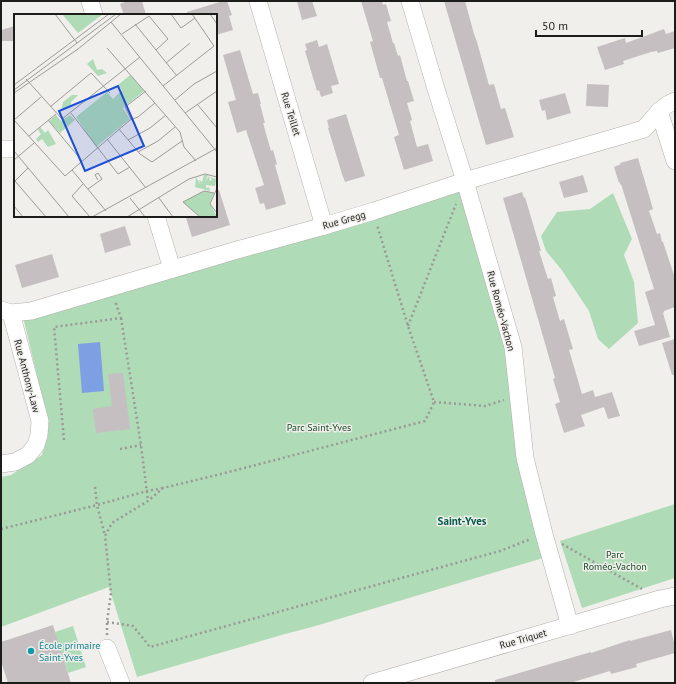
<svg xmlns="http://www.w3.org/2000/svg" width="676" height="684" font-family="'PT Sans',sans-serif">
  <rect width="100%" height="100%" fill="#f1efeb"/>
  <g fill="#afdbb7">
    <polygon points="463,187 507,331 543,558 312,627 285,634 137,677 109,587 1,627 1,477 11,475 42,455 49,426 23,317"/>
    <polygon points="613,193 632,239 624,255 634,282 638,323 609,349 598,339 589,311 561,269 546,251 541,236 557,212 590,209"/>
    <polygon points="675,504 675,578 582,608 560,541"/>
    <polygon points="73,626 86,667 68,673 55,632"/>
  </g>
  <polygon fill="#7d9fe4" points="100,342 104,391 82,393 78,344"/>
  <g fill="#c5bfc1">
    <polygon points="127,1 142,1 146,15 124,15 120,4"/>
    <polygon points="223,1 227,1 232,15 229,16 233,30 216,35 216,15 187,15 187,12"/>
    <polygon points="297,1 312,1 317,16 302,20"/>
    <polygon points="361,1 382,1 383,5 386,4 391,21 387,22 393,43 394,43 398,56 400,55 407,81 408,81 414,101 407,103 412,120 410,121 417,147 428,144 433,161 404,170 394,137 399,135 382,78 380,78 370,42 373,41"/>
    <polygon points="444,1 465,1 474,34 477,42 489,85 494,84 501,109 505,108 514,137 486,145"/>
    <polygon points="15,26 15,41 1,41 1,30"/>
    <polygon points="664,29 666,34 675,31 675,48 658,53 657,51 651,52 623,61 624,64 605,70 597,47 625,38 626,43"/>
    <polygon points="317,40 319,47 327,44 339,84 331,86 333,93 321,97 319,90 317,91 305,51 307,50 305,44"/>
    <polygon points="240,50 253,94 258,93 261,104 260,104 265,123 263,123 271,151 273,150 277,164 275,165 286,204 266,210 264,203 260,204 255,188 264,185 246,130 237,133 228,102 236,100 223,55"/>
    <polygon points="587,84 609,85 608,107 586,106"/>
    <polygon points="565,93 571,113 547,120 545,110 542,111 539,100"/>
    <polygon points="346,114 365,176 345,182 342,174 328,128 329,128 327,120"/>
    <polygon points="638,158 653,209 649,211 657,234 660,233 662,242 663,242 675,278 675,307 664,311 664,312 663,313 670,337 639,346 634,331 655,325 645,292 654,289 621,184 620,185 620,182 619,183 614,167 621,164 620,163"/>
    <polygon points="583,175 588,192 564,198 559,182"/>
    <polygon points="216,190 219,190 230,225 192,237 186,218 193,216 216,216"/>
    <polygon points="522,192 524,198 525,197 541,251 539,251 548,279 551,278 556,296 553,297 560,321 564,319 573,349 569,350 582,394 593,390 595,397 612,392 620,416 608,419 604,407 581,415 585,426 564,433 555,404 560,402 553,379 555,378 503,198"/>
    <polygon points="125,226 131,245 105,253 100,234"/>
    <polygon points="52,254 59,277 22,288 15,265"/>
    <polygon points="675,339 675,375 672,375 662,343"/>
    <polygon points="123,373 130,429 96,433 93,409 112,406 108,374"/>
    <polygon points="53,625 71,683 8,683 1,661 1,642"/>
    <polygon points="671,630 675,647 675,653 636,664 637,667 626,670 611,674 610,671 570,683 495,683 495,680 591,652 591,653 630,640 630,641"/>
  </g>
  <g fill="none" stroke-linecap="round" stroke-linejoin="round">
    <g stroke="#b1b0ac" stroke-width="18">
      <g id="minor">
        <polyline points="90,1 94,15"/>
        <polyline points="258,1 324,226"/>
        <polyline points="410,1 436,89 465,181 513,347 525,458 544,534 570,626"/>
        <polyline points="659,111 675,161"/>
        <polyline points="1,149 15,149"/>
        <polyline points="156,216 172,269"/>
        <path d="M 1,310 L 11,313 L 31,311 L 237,250 L 324,226 L 374,211 L 465,181 L 644,129 C 653,119 662,105 675,101"/>
        <polyline points="1,464 15,462 28,455 36,445 39,435 40,421 11,313"/>
        <polyline points="107,648 121,683"/>
        <polyline points="372,683 660,599 675,596"/>
      </g>
    </g>
    <g stroke="#9a9996" stroke-width="2.5" stroke-dasharray="2 3" stroke-linecap="butt">
      <polyline points="121,318 141,445 148,501"/>
      <polyline points="408,326 456,204"/>
      <polyline points="434,402 485,406 504,400"/>
      <polyline points="64,440 54,327 121,318 115,301"/>
      <polyline points="120,449 141,445"/>
      <polyline points="95,487 97,505 105,536"/>
      <polyline points="1,529 97,505 147,491 163,488"/>
      <polyline points="562,544 642,589"/>
      <polyline points="107,622 133,626 150,647 500,551 531,539"/>
      <polyline points="107,635 107,622 111,593 105,536 112,523 148,501 163,488 221,474 425,421 434,402 408,326 377,225"/>
    </g>
    <use href="#minor" stroke="#fff" stroke-width="17"/>
  </g>
  <circle fill="#0f9aa8" stroke="#f1efeb" stroke-width="1.5" cx="31" cy="651" r="4"/>
  <g text-anchor="middle" dominant-baseline="central" stroke-width="3" stroke-linejoin="round" paint-order="stroke">
    <g font-size="10" fill="#1c1c1a" stroke="#f1efeb">
      <text transform="translate(291 114) rotate(73)">Rue Teillet</text>
      <text transform="translate(344 220) rotate(-16)">Rue Gregg</text>
      <text transform="translate(501 311) rotate(75)">Rue Roméo-Vachon</text>
      <text transform="translate(27 376) rotate(75)">Rue Anthony-Law</text>
      <text transform="translate(523 639) rotate(-16)">Rue Triquet</text>
    </g>
    <g font-size="10" fill="#154a26" stroke="#f1efeb">
      <text x="319" y="427">Parc Saint-Yves</text>
      <text x="615" y="554">Parc<tspan x="615" dy="12">Roméo-Vachon</tspan></text>
    </g>
    <g font-size="10" fill="#0d838f" stroke="#f1efeb" text-anchor="start">
      <text x="39" y="645">École primaire<tspan x="39" dy="12">Saint-Yves</tspan></text>
    </g>
    <g font-size="11" font-weight="bold" fill="#005b49" stroke="#f1efeb">
      <text x="462" y="521">Saint-Yves</text>
    </g>
  </g>
  <g transform="translate(14 14)">
    <rect width="203" height="203" fill="#f1efeb"/>
    <path d="M 48,0 L 89,0 L 64,19 ZM 79,45 L 83,56 L 88,55 L 93,59 L 84,62 L 73,50 ZM 116,61 L 130,77 L 109,94 L 116,105 L 82,133 L 62,103 L 93,78 L 99,85 L 108,76 L 104,71 ZM 58,81 L 64,81 L 57,88 L 57,91 L 47,96 L 49,88 ZM 42,101 L 47,107 L 56,101 L 61,106 L 46,119 L 35,107 ZM 26,113 L 31,119 L 34,116 L 42,130 L 34,133 L 28,125 L 24,128 L 22,125 L 27,120 L 24,116 ZM 190,161 L 194,161 L 191,168 L 195,162 L 196,167 L 198,166 L 196,163 L 202,165 L 201,172 L 192,171 L 192,174 L 195,173 L 196,177 L 181,173 L 182,163 L 186,170 L 185,166 L 188,168 ZM 190,177 L 200,179 L 196,189 L 203,203 L 186,203 L 169,188 Z" fill="#afdbb7"/>
    <path fill="none" stroke="#9c9b97" stroke-width="1" d="M 41,0 L 63,29M 157,0 L 167,14 L 181,4M 196,0 L 203,10M 97,8 L 203,138M 121,10 L 163,62M 108,20 L 135,2 L 154,25 L 142,36M 93,34 L 166,118 L 170,133 L 182,147M 152,49 L 176,29M 12,65 L 48,105 L 126,43M 0,71 L 95,0M 149,72 L 200,32 L 178,0M 0,76 L 102,0M 0,79 L 64,35 L 107,0M 161,86 L 180,70 L 203,57M 183,90 L 203,114M 36,93 L 77,59 L 96,79M 57,99 L 104,160 L 116,153M 171,99 L 203,77M 117,105 L 111,93 L 132,77M 0,106 L 51,162 L 116,106 L 124,103 L 141,89M 0,106 L 27,83M 34,106 L 68,147M 105,115 L 126,140 L 138,148 L 168,127M 15,122 L 42,100M 93,125 L 132,174M 114,126 L 136,114 L 152,101M 0,137 L 55,203M 124,138 L 144,127 L 161,113M 0,146 L 20,129M 58,156 L 92,197M 1,167 L 32,203M 0,168 L 14,154M 69,170 L 58,182 L 76,203M 203,174 L 196,190 L 203,199M 74,175 L 88,165 L 84,159 L 81,161 L 84,166M 116,184 L 131,203M 145,184 L 159,203M 0,192 L 9,203M 78,203 L 203,134M 113,203 L 175,165 L 191,160 L 203,163M 186,203 L 169,188 L 190,177 L 200,179"/>
    <path fill="#1d4ed8" fill-opacity="0.15" stroke="#1d4ed8" stroke-width="2" d="M 104,72 L 130,132 L 71,157 L 45,97 Z"/>
    <rect width="203" height="203" fill="none" stroke="#1c1c1a" stroke-width="2"/>
  </g>
  <rect width="676" height="684" fill="none" stroke="#1c1c1a" stroke-width="4"/>
  <path d="M536 30v6h106v-6" fill="none" stroke="#1c1c1a" stroke-width="2"/>
  <text x="542" y="30" font-size="12" fill="#1c1c1a" stroke="#f1efeb" stroke-width="3" paint-order="stroke">50 m</text>
</svg>
